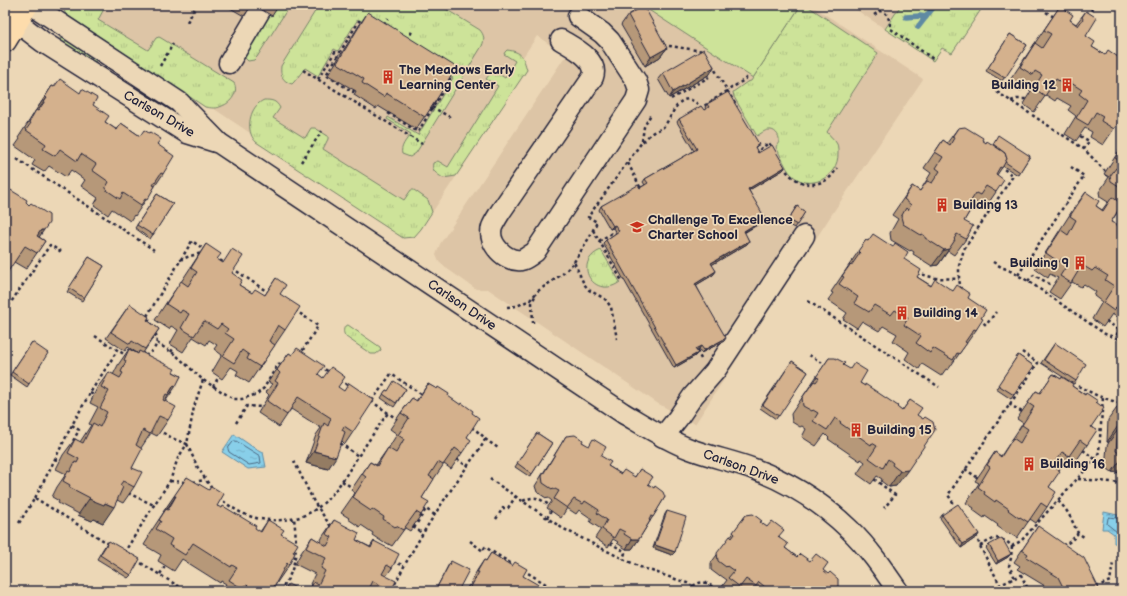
<svg xmlns="http://www.w3.org/2000/svg" width="1127" height="596" font-family="'Balsamiq Sans',sans-serif">
  <defs>
    <pattern id="grass-tufts" width="24" height="20" patternUnits="userSpaceOnUse"><rect width="24" height="20" fill="#cde399"/><path d="M3 7l-1-3M5 7V3M7 7l1-3M15 17l-1-3M17 17v-4M19 17l1-3" fill="none" stroke="#b0c285"/></pattern>
    <pattern id="water-ripples" width="26" height="14" patternUnits="userSpaceOnUse"><rect width="26" height="14" fill="#88cfe9"/><path d="M2 4q2-2 4 0t4 0M15 11q2-2 4 0t4 0" fill="none" stroke="#75b1c9"/></pattern>
  </defs>
  <rect width="100%" height="100%" fill="#ecd7b6"/>
  <filter id="ink" filterUnits="userSpaceOnUse"><feTurbulence type="fractalNoise" baseFrequency=".025" numOctaves="2"/><feDisplacementMap in="SourceGraphic" scale="8" xChannelSelector="R" yChannelSelector="G"/><feConvolveMatrix kernelMatrix="1 2 1 2 8 2 1 2 1" color-interpolation-filters="sRGB"/></filter>
  <g filter="url(#ink)">
    <g fill="#ddc5a6">
      <polygon points="63,5 811,5 923,79 834,211 695,424 657,403 488,289 476,289 446,268 439,262 436,255 440,244 564,58 568,57 537,36 523,57 527,70 421,229 414,237 403,238 256,142 250,133 213,108 205,107 65,13"/>
      <polygon points="849,5 901,5 885,29"/>
    </g>
    <g fill="url(#grass-tufts)" stroke="#78826a">
      <path d="M 63,5 L 104,5 L 105,7 L 98,20 L 148,50 L 156,38 L 159,37 L 161,38 L 234,83 C 239,92 231,103 222,106 C 216,109 211,108 205,107 L 67,15 L 65,13 Z"/>
      <polygon points="279,5 290,5 257,57 254,60 248,61 244,57 267,13"/>
      <path d="M 319,5 L 439,5 L 480,30 C 484,35 485,39 482,46 L 416,153 L 410,157 L 402,154 C 400,147 406,140 411,134 L 387,119 L 388,117 L 418,135 L 453,78 L 358,19 L 338,51 L 334,49 L 318,76 L 305,68 L 294,82 L 292,84 C 282,81 280,75 281,66 Z"/>
      <path d="M 801,5 L 806,5 L 878,53 L 827,132 C 830,136 835,140 837,144 C 838,146 838,150 838,153 C 839,177 809,193 791,174 C 786,169 780,154 776,147 C 776,146 779,143 779,141 C 780,135 774,129 769,130 C 765,130 760,134 757,136 L 734,97 L 733,92 L 747,82 L 751,81 Z"/>
      <polygon points="901,5 984,5 952,53 942,48 933,61 885,29"/>
      <polygon points="62,35 97,59 96,61 94,63 63,44 61,41 60,37"/>
      <path d="M 507,50 C 522,52 523,56 527,70 L 456,176 L 443,178 C 437,174 431,171 433,163 L 438,161 L 448,167 L 498,86 L 486,79 C 489,75 490,73 494,71 L 505,78 L 515,61 L 504,54 L 505,52 Z"/>
      <path d="M 264,100 C 271,100 276,100 280,108 L 273,118 L 305,138 L 311,128 L 315,128 L 328,136 L 328,139 L 323,149 L 404,200 L 411,190 L 414,190 L 428,200 L 432,212 L 421,229 L 414,237 L 403,238 L 256,142 C 254,140 252,137 251,134 C 247,122 252,105 264,100 Z"/>
      <path d="M 601,250 L 620,282 C 594,301 571,262 601,250 Z"/>
      <path d="M 348,325 L 380,347 L 381,350 L 376,354 L 371,354 L 346,337 C 343,333 343,330 345,326 Z"/>
    </g>
    <polygon fill="#cde399" stroke="#78826a" points="641,5 801,5 753,78"/>
    <g fill="url(#water-ripples)" stroke="#5f8aa3">
      <polygon points="234,434 260,452 263,452 266,467 248,469 222,452"/>
      <polygon points="1104,512 1122,516 1122,544 1114,543 1114,534 1107,529 1102,529"/>
    </g>
    <g fill="none" stroke-linecap="round" stroke-linejoin="round">
      <g stroke="#4b6781" stroke-width="1">
        <polygon points="234,441 236,441 260,456 261,463 249,465 229,452 228,449"/>
        <polyline points="1122,519 1109,517 1108,518 1107,524 1117,532 1118,539 1122,540"/>
      </g>
      <g stroke="#5f8aa3" stroke-width="5.5">
        <polyline points="906,17 920,16 926,17"/>
        <polyline points="918,27 935,5"/>
      </g>
      <g stroke="#22223b" stroke-width="23">
        <g id="minor">
          <polyline points="32,5 179,102 217,141"/>
          <path d="M 5,13 L 43,42 L 187,133 L 219,143 L 623,413 C 645,426 666,440 690,449 C 711,457 733,461 754,469 C 789,482 822,503 849,529 C 868,547 883,569 898,591"/>
          <path d="M 561,40 C 574,48 599,60 593,77 L 501,211 C 498,216 494,222 492,227 C 487,243 505,262 521,260 C 526,259 530,255 535,252 L 636,100 L 639,90 L 636,81 L 610,41 L 602,33 L 578,16"/>
          <polyline points="229,63 261,9"/>
          <polyline points="663,437 678,418 693,396 715,371 804,236"/>
        </g>
      </g>
      <g stroke="#22223b" stroke-width="25">
        <polyline id="major" points="5,41 27,5"/>
      </g>
      <g stroke="#22223b" stroke-width="2.5" stroke-dasharray="3 3" stroke-linecap="butt">
        <polyline points="1046,12 1054,17"/>
        <path d="M 874,15 L 880,11 C 889,12 889,21 891,29 L 933,59"/>
        <polyline points="1088,16 1094,6"/>
        <polyline points="187,22 197,5"/>
        <polyline points="384,24 388,18"/>
        <polyline points="408,40 412,31"/>
        <polyline points="663,45 703,51"/>
        <polyline points="712,65 737,107"/>
        <polyline points="160,66 173,44"/>
        <polyline points="303,70 422,144"/>
        <polyline points="318,79 335,52 339,55"/>
        <polyline points="354,90 353,92 326,75 359,21 363,24"/>
        <polyline points="997,92 1084,149 1105,171"/>
        <polyline points="671,99 709,77"/>
        <polyline points="1011,101 1017,99 1026,99"/>
        <polyline points="432,107 450,117"/>
        <polyline points="388,113 418,132 450,79 447,77"/>
        <polyline points="1080,136 1089,141 1084,149"/>
        <polyline points="642,141 644,127 651,114"/>
        <polyline points="757,143 760,149 769,143 772,148"/>
        <polyline points="17,159 154,250"/>
        <polyline points="301,162 322,131"/>
        <polyline points="628,163 641,189"/>
        <path d="M 783,166 C 791,180 808,189 824,181 C 830,179 834,173 837,168"/>
        <polyline points="593,230 622,281"/>
        <polyline points="599,241 615,231"/>
        <polyline points="215,257 226,264"/>
        <polyline points="180,260 190,256 202,253"/>
        <path d="M 574,262 L 589,238 L 597,222 L 588,217 L 642,142 C 645,140 648,136 651,134 C 654,131 659,130 662,128 C 672,120 676,95 691,100 C 696,102 698,104 701,108 L 744,80 L 747,77"/>
        <polyline points="993,262 1003,268 1007,269 1028,281 1105,334 1122,340"/>
        <polyline points="232,268 269,293"/>
        <polyline points="917,273 935,278 959,279"/>
        <polyline points="1018,275 1084,176 1071,167"/>
        <polyline points="1028,281 1032,276 1034,275 1053,286"/>
        <polyline points="961,290 959,279 959,266 964,249 1013,176 1000,166"/>
        <polyline points="808,301 939,387"/>
        <polyline points="507,307 517,306 530,300 538,291 565,272 574,262 584,284 589,290 605,299 611,307 617,339"/>
        <polyline points="295,310 318,326 301,353"/>
        <polyline points="5,311 50,245 63,253"/>
        <polyline points="979,319 986,325 996,312"/>
        <polyline points="1106,321 1118,329 1118,331 1116,338"/>
        <polyline points="533,323 532,303 535,296"/>
        <polyline points="153,326 150,321 147,318 147,316 192,241 205,250"/>
        <polyline points="95,336 127,356"/>
        <polyline points="157,343 176,355 203,380 234,399 242,399 257,394 264,388 278,364 283,363"/>
        <polyline points="697,351 701,359"/>
        <polyline points="171,352 174,347"/>
        <polyline points="809,355 826,365"/>
        <path d="M 145,356 C 156,349 159,344 155,331"/>
        <polyline points="320,366 329,372"/>
        <polyline points="203,380 194,407 187,444 198,468 212,489"/>
        <polyline points="340,380 350,387"/>
        <polyline points="1078,386 1098,396 1122,404"/>
        <polyline points="213,387 219,376"/>
        <polyline points="90,393 94,395"/>
        <polyline points="371,401 397,419"/>
        <polyline points="372,401 391,374 424,396"/>
        <polyline points="1009,404 1022,412"/>
        <polyline points="236,423 247,406 262,407"/>
        <polyline points="72,425 79,430 73,441"/>
        <polyline points="485,439 498,448"/>
        <polyline points="340,443 358,456"/>
        <polyline points="1083,450 1095,459"/>
        <polyline points="55,459 60,461"/>
        <polyline points="457,459 467,466"/>
        <polyline points="294,461 314,502 332,528"/>
        <polyline points="965,469 978,478"/>
        <polyline points="490,479 562,528 605,550 640,567 687,583 703,591"/>
        <polyline points="874,479 895,495 884,508"/>
        <polyline points="1078,479 1122,483"/>
        <polyline points="170,481 186,482"/>
        <polyline points="342,481 353,488"/>
        <polyline points="193,482 205,480"/>
        <polyline points="128,493 154,505"/>
        <path d="M 219,497 C 232,510 252,520 271,520 C 283,521 298,519 309,513 C 331,502 344,478 357,458 C 367,443 377,428 388,413"/>
        <polyline points="35,498 109,544"/>
        <path d="M 523,501 C 536,495 538,498 549,505"/>
        <path d="M 1058,501 C 1070,512 1071,520 1078,533"/>
        <polyline points="957,508 948,495 1038,363 1022,352"/>
        <polyline points="547,518 551,511"/>
        <polyline points="496,519 503,508 508,508 516,496"/>
        <polyline points="19,523 35,498 50,469 72,425 90,393 117,351"/>
        <polyline points="413,527 422,533"/>
        <polyline points="414,528 426,509 435,515"/>
        <polyline points="976,535 980,546 1000,585 1021,575 1029,591"/>
        <polyline points="470,541 483,551 485,547 515,566"/>
        <polyline points="610,543 624,551 625,553 623,559"/>
        <path d="M 1062,545 C 1069,544 1073,539 1078,533 L 1084,537"/>
        <polyline points="980,546 987,542 996,538 1006,541 1012,546 1021,541 1096,458 1099,452 1103,397"/>
        <polyline points="1012,546 1011,558 1009,566 1015,578"/>
        <polyline points="124,553 154,505 170,481 178,458 187,444 174,439 160,431"/>
        <polyline points="136,560 186,591"/>
        <polyline points="393,561 404,566"/>
        <polyline points="523,570 557,591"/>
        <polyline points="160,574 166,565"/>
        <path d="M 395,584 C 419,535 451,489 483,444 L 485,439 C 481,433 475,430 470,426"/>
        <path d="M 693,586 C 705,578 709,585 719,591"/>
        <polyline points="1096,587 1110,581 1113,563"/>
        <path d="M 280,591 C 284,585 289,578 291,572 C 298,555 296,536 294,518"/>
      </g>
      <use href="#minor" stroke="#ecd7b6" stroke-width="20"/>
      <use href="#major" stroke="#fddcac" stroke-width="22"/>
    </g>
    <g fill="#b69879" stroke="#22223b">
      <polygon points="225,5 252,5 244,16"/>
      <polygon points="254,5 279,5 272,16"/>
      <polygon points="1060,6 1070,20 1076,24 1086,11 1086,36 1092,47 1105,55 1117,57 1122,50 1122,117 1103,145 1090,137 1092,132 1085,128 1076,141 1065,134 1076,116 1068,110 1071,106 1057,98 1055,101 1046,95 1034,112 1023,104 1031,91 1024,87 1021,91 1008,83"/>
      <polygon points="368,12 440,94 416,129 378,106 376,109 354,95 356,91 328,75 360,24"/>
      <polygon points="628,15 667,48 660,57 645,66 621,25"/>
      <polygon points="1010,34 1027,45 1002,81 986,71"/>
      <polygon points="663,73 710,74 669,98 658,79"/>
      <polygon points="52,86 93,105 105,122 117,130 121,123 140,136 157,144 163,174 135,216 134,215 130,221 112,209 108,215 94,205 98,198 81,186 85,180 71,170 66,177 49,166 44,172 32,165 35,160 15,146 20,139 18,138"/>
      <polygon points="707,104 759,144 755,148 758,153 785,167 783,170 749,190 762,222 744,233 749,241 747,244 711,265 716,271 713,275 696,285 724,341 701,353 699,349 696,351 695,356 674,368 603,243 606,240 616,233 613,228 610,229 599,210 601,206 645,185 643,182 645,179 694,151 677,122 679,119 706,109 705,107"/>
      <polygon points="958,128 986,143 992,144 1030,156 1018,175 1003,166 997,175 996,192 985,208 975,202 964,221 966,239 954,255 948,251 938,265 932,266 913,254 914,252 911,250 910,251 891,240 890,233 898,219 892,215 912,186 920,191 931,173 924,168 943,140 947,143"/>
      <polygon points="1122,146 1122,210 1120,209 1120,210 1119,210 1111,222 1118,232 1122,235 1122,326 1116,322 1118,318 1112,314 1103,327 1092,319 1102,302 1094,296 1096,292 1084,284 1081,287 1072,282 1060,299 1049,292 1058,278 1050,274 1048,278 1035,269 1074,208 1086,192 1096,206 1102,210 1108,202 1100,197 1099,192 1109,177 1104,174"/>
      <polygon points="157,194 173,204 150,239 135,228"/>
      <polygon points="26,202 39,237 45,241 26,269 14,262"/>
      <polygon points="797,206 805,212 794,228 786,223"/>
      <polygon points="866,240 904,259 917,277 930,285 953,291 968,298 981,318 976,330 959,354 948,370 946,369 941,376 922,364 919,369 905,359 909,352 893,341 897,334 883,326 879,331 862,321 857,328 843,319 847,313 828,300 833,293 831,292"/>
      <polygon points="206,244 217,259 232,273 239,285 252,293 265,295 276,278 280,294 285,330 249,383 236,375 238,371 231,367 222,379 212,372 222,355 214,349 217,345 209,340 206,345 193,337 183,352 170,344 178,330 171,326 169,329 155,320 170,297 181,282"/>
      <polygon points="89,257 104,266 82,301 67,292"/>
      <polygon points="130,304 147,320 159,329 143,353 173,372 181,376 165,401 168,420 157,436 151,433 141,448 132,468 134,487 123,503 117,500 103,523 94,519 92,521 78,515 79,514 58,503 59,501 52,497 57,487 66,474 56,469 63,455 75,439 80,442 91,425 89,424 98,407 90,403 97,388 109,372 113,375 118,365 129,349 137,353 128,347 125,351 106,338"/>
      <polygon points="32,342 29,384 27,387 10,375"/>
      <polygon points="1055,343 1076,381 1074,384 1041,363"/>
      <polygon points="289,353 323,378 338,387 353,432 345,444 342,441 328,469 306,463 316,435 321,428 291,409 279,427 258,413 269,395 266,392 272,384 268,382"/>
      <polygon points="1018,355 1034,366 1011,399 996,389"/>
      <polygon points="829,358 843,365 860,383 902,411 910,400 917,415 896,486 889,487 881,481 882,479 877,476 871,484 857,474 865,462 861,459 860,461 828,439 829,438 825,434 816,446 802,437 806,429 802,426 800,427 792,422 791,414"/>
      <polygon points="792,361 808,372 776,419 760,408"/>
      <polygon points="1053,374 1097,402 1087,445 1076,461 1069,456 1059,470 1049,487 1047,507 1036,523 1030,519 1017,538 1009,533 1008,534 997,526 998,525 985,516 984,518 973,510 974,508 966,503 979,483 975,481 995,452 1001,456 1023,423 1017,419 1036,391 1040,393"/>
      <polygon points="428,384 472,413 467,437 462,453 451,469 444,464 433,480 422,498 421,515 410,531 405,528 392,546 385,542 384,543 372,535 373,533 361,525 360,527 348,519 349,518 341,513 355,493 351,490 370,462 376,465 388,448 388,449 397,434 390,429 400,414 412,398 416,401"/>
      <polygon points="406,389 394,407 381,398 386,390 388,391"/>
      <polygon points="1122,401 1122,472 1121,473 1112,472 1105,467 1107,446 1109,442 1107,442 1108,420"/>
      <polygon points="537,433 552,443 530,477 515,467"/>
      <polygon points="566,436 582,442 601,456 608,466 621,474 635,477 640,469 648,484 665,497 639,539 632,549 626,549 617,543 618,542 613,539 608,547 595,538 601,529 590,522 592,519 579,510 576,514 567,508 561,518 547,508 552,501 547,497 546,498 537,492 535,486 560,446"/>
      <polygon points="187,477 217,506 260,532 268,520 281,534 293,552 289,565 278,581 272,591 221,591 226,584 221,581 220,583 182,559 174,571 158,561 161,555 144,545 149,537 148,536"/>
      <polygon points="667,511 675,552 672,555 653,548 665,514"/>
      <polygon points="746,515 760,522 779,537 785,548 797,557 823,570 838,586 835,591 744,591 740,588 738,591 726,591 721,588 727,580 720,575 719,576 711,570 711,563"/>
      <polygon points="942,515 979,534 977,537 961,548 940,518"/>
      <polygon points="334,520 356,540 370,547 374,541 392,568 386,576 391,591 308,591 312,586 310,584 315,574 295,564 301,553 312,537 320,542 323,536"/>
      <polygon points="1038,526 1100,591 1050,591 1050,589 1017,569 1020,566 1014,562"/>
      <polygon points="106,544 131,575 128,578 97,559"/>
      <polygon points="989,545 1008,557 996,564 986,548"/>
      <polygon points="491,553 523,576 539,591 465,591 469,585 470,586 472,582 471,581 478,569 484,560 486,561"/>
      <polygon points="451,561 458,591 435,591 449,564"/>
    </g>
    <g fill="#947c63" stroke="#22223b">
      <polygon points="667,48 660,57 645,66 651,57"/>
      <polygon points="714,67 710,74 669,98 673,92"/>
      <polygon points="45,97 47,98 36,114 34,113"/>
      <polygon points="785,167 783,170 746,192 748,189"/>
      <polygon points="765,218 762,222 741,234 744,231"/>
      <polygon points="615,225 613,228 610,229 613,226"/>
      <polygon points="41,230 44,230 33,246 30,246"/>
      <polygon points="749,241 747,244 708,267 711,263"/>
      <polygon points="949,249 938,265 932,266 944,250"/>
      <polygon points="716,271 713,275 693,287 695,284"/>
      <polygon points="726,338 724,341 701,353 704,350"/>
      <polygon points="701,346 699,349 693,352 695,349"/>
      <polygon points="698,353 695,356 674,368 676,365"/>
      <polygon points="174,385 176,386 165,402 164,402"/>
      <polygon points="1118,426 1121,426 1109,442 1107,442"/>
      <polygon points="314,451 336,457 328,469 306,463"/>
      <polygon points="1122,458 1122,472 1121,473 1112,472"/>
      <polygon points="908,470 896,486 889,487 900,471"/>
      <polygon points="174,496 176,496 165,512 163,512"/>
      <polygon points="89,499 105,503 114,507 103,523 94,519 92,521 78,515"/>
      <polygon points="979,534 977,537 961,548 963,544"/>
      <polygon points="632,539 639,539 632,549 626,549"/>
      <polygon points="655,545 675,552 672,555 653,548"/>
      <polygon points="1011,554 1008,557 996,564 998,561"/>
    </g>
    <g fill="#d4b18d" stroke="#22223b">
      <polygon points="247,5 252,5 251,7"/>
      <polygon points="644,6 667,48 651,57 628,15"/>
      <polygon points="1060,6 1073,15 1070,20 1078,26 1083,19 1082,17 1086,11 1097,18 1086,36 1095,42 1092,47 1105,55 1108,50 1118,57 1122,51 1122,117 1114,129 1101,121 1103,116 1096,112 1088,125 1076,118 1087,100 1079,94 1082,90 1068,81 1066,85 1056,79 1045,96 1034,88 1042,75 1035,71 1033,75 1020,67 1035,43 1042,48 1051,34 1044,30"/>
      <polygon points="368,12 456,67 440,94 425,117 386,93 384,97 362,83 364,79 337,63"/>
      <polygon points="1010,34 1027,45 1005,78 988,68"/>
      <polygon points="704,49 714,67 673,92 663,73"/>
      <polygon points="60,79 80,93 82,89 97,98 93,105 109,116 105,122 117,130 121,123 140,136 144,130 149,133 150,132 161,139 157,144 174,156 163,174 161,173 153,185 155,186 147,200 145,199 141,205 123,193 120,199 105,189 109,182 92,170 96,164 81,154 77,161 60,149 55,156 43,149 46,144 26,130 31,123 29,122 36,110 38,111 47,98 45,97 52,86 54,87"/>
      <polygon points="728,92 759,144 755,147 758,153 772,145 785,167 748,189 765,218 744,231 749,241 711,263 716,271 695,284 726,338 704,350 701,346 695,349 698,353 676,365 606,240 619,231 615,225 613,226 601,206 638,185 640,188 648,183 645,179 697,149 679,119 701,106 704,110 709,107 707,104"/>
      <polygon points="965,127 983,138 982,140 986,143 987,141 1005,153 1007,159 1002,168 1000,167 996,174 1004,180 996,192 986,186 980,195 976,193 967,207 971,209 964,221 973,226 966,239 957,234 954,239 955,240 949,249 944,250 925,238 925,236 922,234 921,235 903,224 901,217 906,208 908,210 911,205 904,199 912,186 920,191 927,181 932,183 940,171 936,168 943,157 935,152 943,140 950,145 954,138 952,137 958,128"/>
      <polygon points="998,135 1030,156 1020,172 1005,162 1007,159 1005,153 993,144"/>
      <polygon points="1122,146 1122,188 1111,181 1110,176 1116,168 1118,169 1122,162 1115,158"/>
      <polygon points="5,189 9,189 27,200 26,202 29,205 31,203 49,215 49,223 44,230 41,230 37,236 45,241 37,253 25,246 5,276"/>
      <polygon points="1086,192 1099,201 1096,206 1103,211 1112,197 1122,204 1111,222 1121,227 1118,232 1122,235 1122,298 1114,311 1103,303 1114,286 1105,280 1108,276 1095,268 1092,271 1082,265 1071,283 1060,276 1069,262 1062,258 1059,262 1046,253 1061,230 1068,235 1076,220 1070,216"/>
      <polygon points="157,194 173,204 153,235 137,225"/>
      <polygon points="797,206 805,212 797,225 788,220"/>
      <polygon points="873,234 893,247 895,243 908,252 904,259 921,270 917,277 931,286 935,279 953,291 957,285 970,294 968,298 986,310 981,318 983,319 976,330 974,329 965,342 967,343 959,354 957,353 953,360 933,348 930,353 916,343 921,336 904,325 908,318 895,310 891,315 874,305 869,312 854,303 858,297 839,284 844,277 842,276 850,265 851,266 860,253 858,251 866,240 868,241"/>
      <polygon points="206,244 221,254 217,259 223,263 232,249 243,256 232,273 242,280 239,285 252,293 255,289 265,295 276,278 286,285 280,294 300,307 285,330 278,325 269,341 275,345 260,367 247,359 249,355 242,350 234,363 223,356 234,339 225,333 228,329 221,324 217,329 204,321 194,336 181,328 189,314 182,310 180,313 166,304 181,281 188,286 197,272 191,268"/>
      <polygon points="89,257 104,266 84,298 69,288"/>
      <polygon points="5,294 8,296 5,301"/>
      <polygon points="130,304 149,317 147,320 159,329 145,349 132,341 130,344 111,332"/>
      <polygon points="32,342 48,353 29,384 12,372"/>
      <polygon points="1055,343 1086,364 1076,381 1044,360"/>
      <polygon points="297,348 324,366 318,374 323,378 331,367 345,377 338,387 344,391 349,383 374,400 353,432 344,426 342,430 345,432 336,457 314,451 324,423 328,426 331,418 298,397 287,415 267,401 278,383 275,381 280,373 277,370 289,353 292,355"/>
      <polygon points="129,349 138,354 139,351 175,369 173,372 181,376 176,386 174,385 168,395 166,394 163,400 176,407 168,420 159,416 150,434 143,430 136,445 142,449 132,468 142,472 134,487 123,481 120,485 123,487 114,507 105,503 104,505 89,499 90,498 69,487 70,485 63,481 68,471 70,472 75,462 77,463 79,459 68,453 75,439 83,443 93,423 100,427 107,412 100,408 109,391 101,387 109,372 120,378 123,373 121,372 126,361 124,360"/>
      <polygon points="1018,355 1034,366 1014,395 998,385"/>
      <polygon points="829,358 835,358 845,363 843,365 850,369 854,363 867,371 860,383 865,386 865,384 898,406 897,407 902,411 910,400 922,408 917,415 923,419 925,417 933,422 935,430 908,470 900,471 892,465 893,463 888,459 883,468 869,458 877,446 872,443 871,445 840,423 841,422 835,418 827,430 813,421 818,413 813,410 812,411 803,406 802,398 814,381 816,382 819,378 816,377"/>
      <polygon points="792,361 808,372 779,416 763,405"/>
      <polygon points="1053,374 1061,379 1062,377 1073,384 1072,386 1085,395 1086,393 1098,401 1096,402 1104,408 1091,427 1097,430 1087,445 1080,440 1069,456 1062,452 1052,466 1060,471 1049,487 1056,492 1047,507 1041,503 1028,522 1020,517 1019,518 1008,510 1009,509 996,500 995,502 984,494 985,492 978,487 990,467 987,465 995,452 1001,457 1013,438 1020,443 1028,429 1022,425 1034,407 1028,403 1036,391 1040,393"/>
      <polygon points="394,381 406,389 396,403 383,394 386,390 388,391"/>
      <polygon points="428,384 437,389 438,387 449,394 448,396 461,405 462,403 473,411 472,413 479,418 467,437 471,440 462,453 455,448 443,465 438,462 429,476 434,479 422,498 429,502 421,515 416,512 403,530 396,526 395,527 383,519 384,517 372,509 371,511 359,503 360,502 353,497 366,477 362,474 370,462 377,466 388,448 396,453 404,439 398,435 409,418 401,413 412,398 417,401"/>
      <polygon points="1122,401 1122,455 1116,451 1118,430 1120,430 1121,426 1118,426 1120,404"/>
      <polygon points="537,433 552,443 532,474 517,463"/>
      <polygon points="575,435 583,440 582,442 589,446 593,439 606,447 601,456 611,462 608,466 621,474 624,470 635,477 640,469 653,477 648,484 654,488 655,486 663,492 665,497 653,517 651,516 649,520 650,521 639,539 632,539 624,534 625,532 619,529 614,538 602,529 607,520 597,513 599,510 585,501 583,504 574,499 567,508 554,499 559,491 553,488 552,489 543,483 542,476 566,436"/>
      <polygon points="187,477 209,490 211,486 224,494 217,506 222,508 223,506 256,526 255,528 261,532 268,520 284,530 281,534 298,544 293,552 295,553 289,565 287,563 272,590 271,589 270,591 257,591 246,585 243,589 229,580 237,568 232,565 231,567 193,543 185,555 169,545 172,539 156,529 161,521 159,520 166,509 168,510 176,496 174,496"/>
      <polygon points="958,504 979,534 963,544 942,515"/>
      <polygon points="667,511 686,517 675,552 655,545"/>
      <polygon points="753,514 762,521 760,522 767,527 772,521 784,530 778,537 788,544 785,548 797,557 800,554 810,561 816,554 828,563 823,570 828,574 830,572 838,579 838,586 835,591 770,591 759,582 756,586 746,579 740,587 728,578 734,571 727,566 726,567 718,561 717,553 730,536 732,538 735,534 733,532 746,515"/>
      <polygon points="334,520 359,533 356,540 371,548 374,541 399,554 392,568 387,565 382,574 396,581 391,591 373,581 368,591 365,591 363,590 362,591 309,591 314,582 318,585 325,571 321,568 326,558 306,548 312,537 327,546 332,537 326,534"/>
      <polygon points="1038,526 1084,558 1100,591 1065,591 1058,577 1026,557 1028,554 1022,550"/>
      <polygon points="1002,538 1011,554 998,561 989,545"/>
      <polygon points="109,541 140,559 131,575 100,555"/>
      <polygon points="491,553 512,566 515,562 527,569 523,576 542,587 539,591 466,591 469,585 471,587 479,572 477,572 484,560 486,561"/>
      <polygon points="451,561 469,570 458,591 435,591"/>
      <polygon points="288,584 302,591 284,591"/>
    </g>
  </g>
  <defs>
    <g id="building-bare" transform="scale(1.08)"><path d="M-4-6H4V6H1V3H-1V6H-4ZM-2.5-4.3h1.7v1.8h-1.7ZM.8-4.3h1.7v1.8H.8ZM-2.5-1h1.7V.8h-1.7ZM.8-1h1.7V.8H.8Z" fill="#c8321e" stroke="#ecd7b6" stroke-width="2.5" paint-order="stroke"/></g>
    <g id="school-bare" transform="scale(1.08)"><path d="M0-5L7-2L0 1L-7-2ZM-4 1L0 2.5L4 1V4Q0 6-4 4Z" fill="#c8321e" stroke="#ecd7b6" stroke-width="2.5" paint-order="stroke"/></g>
  </defs>
  <g fill-rule="evenodd">
    <use href="#building-bare" x="388" y="77"/>
    <use href="#building-bare" x="1067" y="85"/>
    <use href="#building-bare" x="942" y="205"/>
    <use href="#school-bare" x="637" y="227"/>
    <use href="#building-bare" x="1080" y="263"/>
    <use href="#building-bare" x="902" y="313"/>
    <use href="#building-bare" x="856" y="430"/>
    <use href="#building-bare" x="1029" y="464"/>
  </g>
  <g text-anchor="middle" dominant-baseline="central" stroke-width="3.5" stroke-linejoin="round" paint-order="stroke">
    <g font-size="13" font-weight="bold" fill="#22223b" stroke="#ecd7b6" text-anchor="start">
      <text x="399" y="70">The Meadows Early<tspan x="399" dy="15">Learning Center</tspan></text>
      <text x="1056" y="85" text-anchor="end">Building 12</text>
      <text x="953" y="205">Building 13</text>
      <text x="648" y="220">Challenge To Excellence<tspan x="648" dy="15">Charter School</tspan></text>
      <text x="1069" y="263" text-anchor="end">Building 9</text>
      <text x="913" y="313">Building 14</text>
      <text x="867" y="430">Building 15</text>
      <text x="1040" y="464">Building 16</text>
    </g>
    <g font-size="13" fill="#22223b" stroke="#ecd7b6">
      <text transform="translate(159 114) rotate(30)">Carlson Drive</text>
      <text transform="translate(462 305) rotate(34)">Carlson Drive</text>
      <text transform="translate(741 467) rotate(20)">Carlson Drive</text>
    </g>
  </g>
  <rect width="1127" height="596" fill="none" stroke="#ecd7b6" stroke-width="20"/>
  <rect x="10" y="10" width="1107" height="576" fill="none" stroke="#22223b" stroke-width="1.5" filter="url(#ink)"/>
</svg>
